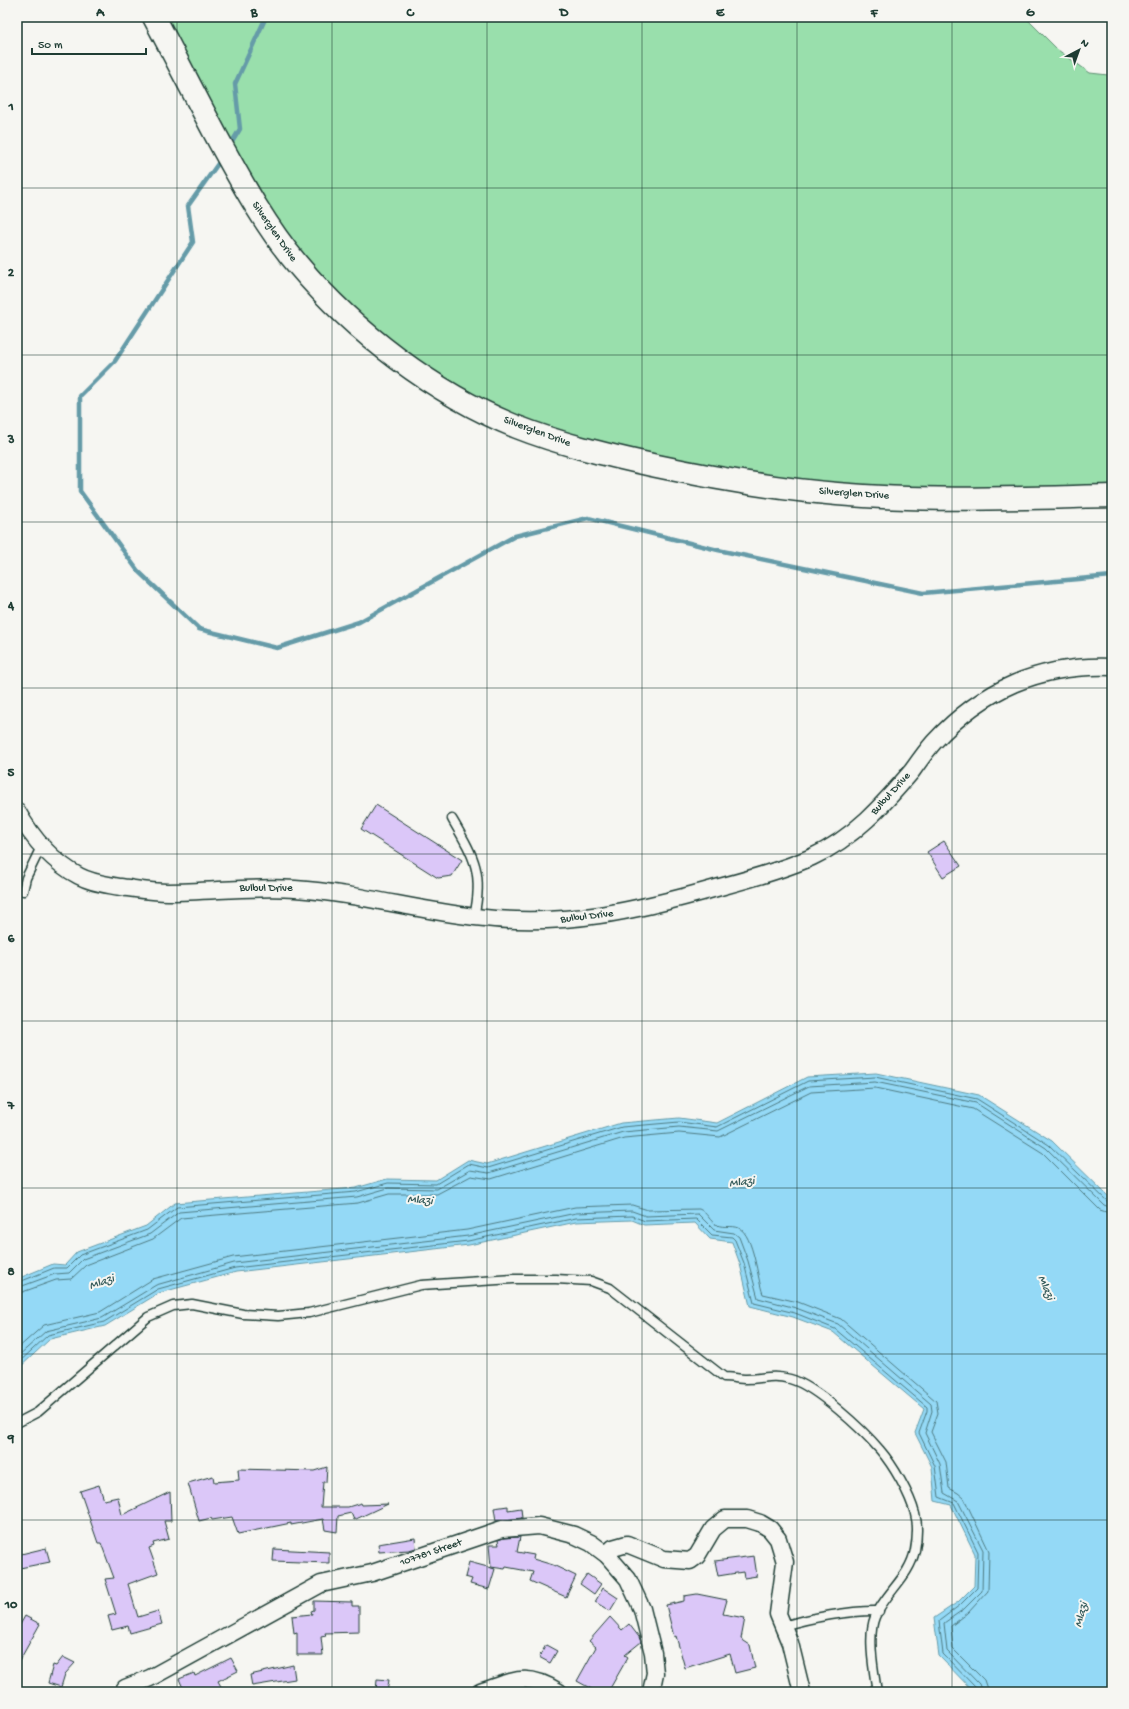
<svg xmlns="http://www.w3.org/2000/svg" width="1129" height="1709" font-family="'Gochi Hand',sans-serif">
  <rect width="100%" height="100%" fill="#f6f6f2"/>
  <filter id="ink" filterUnits="userSpaceOnUse"><feTurbulence type="fractalNoise" baseFrequency=".025" numOctaves="2"/><feDisplacementMap in="SourceGraphic" scale="8" xChannelSelector="R" yChannelSelector="G"/><feConvolveMatrix kernelMatrix="1 2 1 2 8 2 1 2 1" color-interpolation-filters="sRGB"/></filter>
  <g filter="url(#ink)">
    <polygon fill="#99dfac" stroke="#5c8e70" points="156,17 1025,17 1058,50 1090,73 1108,75 1112,71 1112,495 838,493 551,438 439,384 288,249"/>
    <polygon fill="#94d9f6" stroke="#659ba8" points="876,1073 979,1095 1052,1141 1112,1200 1112,1692 974,1692 939,1656 934,1618 958,1602 974,1586 975,1554 951,1505 935,1501 932,1467 915,1433 924,1409 833,1332 793,1317 750,1306 740,1264 732,1242 710,1239 695,1223 644,1225 632,1220 576,1222 469,1245 236,1272 159,1293 105,1326 50,1339 17,1370 17,1279 53,1264 65,1265 77,1252 146,1226 175,1203 356,1188 387,1179 436,1180 468,1160 487,1164 621,1123 679,1118 717,1123 807,1077"/>
    <g fill="none" stroke-linecap="round" stroke-linejoin="round">
      <g stroke="#4e7b82" stroke-width="1">
        <polyline points="17,1283 54,1268 67,1268 80,1255 147,1230 177,1207 356,1192 388,1183 436,1184 469,1164 488,1168 622,1127 679,1122 717,1127 808,1081 875,1077 977,1099 1049,1145 1108,1202 1112,1203"/>
        <polyline points="17,1288 55,1274 69,1273 83,1259 150,1234 179,1212 357,1197 388,1188 437,1189 470,1170 489,1173 623,1132 679,1127 718,1131 809,1086 875,1082 976,1103 1046,1148 1104,1205 1112,1208"/>
        <polyline points="17,1294 56,1280 71,1279 86,1265 153,1239 181,1218 358,1203 389,1194 437,1194 471,1176 491,1179 624,1138 679,1133 720,1137 811,1092 875,1088 973,1109 1043,1153 1100,1210 1112,1214"/>
        <path d="M 17,1349 L 44,1325 L 100,1312 L 153,1279 L 233,1257 L 467,1230 L 575,1207 L 632,1205 L 648,1210 L 699,1209 C 707,1212 710,1222 717,1225 C 724,1228 732,1225 739,1228 C 754,1236 757,1278 763,1294 L 798,1302 L 841,1319 L 936,1401 L 938,1413 L 931,1432 L 946,1462 L 949,1488 L 958,1493 L 964,1498 L 989,1551 L 988,1591 L 968,1613 L 951,1626 L 953,1649 L 984,1680 L 988,1692"/>
        <polyline points="17,1357 46,1331 102,1318 156,1285 234,1263 468,1236 576,1213 632,1211 646,1216 698,1214 714,1230 734,1233 739,1237 748,1261 758,1298 796,1308 838,1324 931,1404 932,1411 925,1433 940,1464 944,1493 958,1501 983,1550 982,1591 964,1609 944,1623 947,1651 979,1684 982,1692"/>
        <polyline points="17,1364 48,1335 104,1322 158,1289 235,1268 468,1241 576,1218 632,1216 645,1221 696,1219 712,1235 732,1237 735,1240 744,1263 754,1303 795,1313 835,1329 927,1407 927,1411 919,1433 935,1466 939,1497 954,1503 978,1552 977,1588 960,1605 939,1621 943,1654 976,1688 977,1692"/>
      </g>
      <g stroke="#659ba8" stroke-width="4.5">
        <polyline points="229,147 240,129 235,84 266,17"/>
        <polyline points="222,158 188,206 193,242 115,361 80,396 80,491 138,571 199,629 277,648 359,622 515,536 588,518 718,550 923,593 1112,576"/>
      </g>
    </g>
    <g fill="#dbc7f8" stroke="#1f3d34">
      <polygon points="376,805 462,860 452,876 438,878 361,829"/>
      <polygon points="944,841 961,866 943,877 927,852"/>
      <polygon points="327,1467 326,1482 323,1482 321,1507 348,1507 361,1503 362,1505 388,1504 354,1520 351,1513 338,1516 337,1532 325,1530 323,1519 291,1525 291,1523 238,1534 232,1517 212,1520 211,1518 199,1521 188,1483 213,1476 214,1482 239,1480 238,1469 314,1471"/>
      <polygon points="99,1485 104,1500 118,1497 122,1515 170,1492 171,1521 164,1521 169,1539 153,1543 154,1546 149,1548 158,1573 128,1584 138,1617 158,1611 162,1624 130,1633 128,1626 112,1630 108,1616 116,1614 105,1579 114,1578 101,1543 98,1543 80,1491"/>
      <polygon points="508,1506 508,1510 521,1508 522,1518 496,1521 494,1508"/>
      <polygon points="520,1537 517,1552 534,1555 533,1559 553,1565 576,1576 566,1597 530,1581 533,1572 506,1567 505,1569 491,1567 489,1545 499,1545 498,1540 504,1538"/>
      <polygon points="415,1538 416,1548 409,1550 379,1552 378,1544"/>
      <polygon points="46,1548 50,1562 20,1568 17,1555"/>
      <polygon points="274,1549 329,1552 329,1563 273,1561"/>
      <polygon points="754,1556 757,1576 744,1578 743,1572 718,1576 715,1561"/>
      <polygon points="469,1562 495,1569 489,1589 470,1584 472,1579 465,1577"/>
      <polygon points="587,1574 601,1584 594,1594 580,1584"/>
      <polygon points="603,1588 618,1598 610,1611 595,1602"/>
      <polygon points="697,1594 727,1600 723,1614 745,1618 741,1639 750,1645 755,1668 735,1673 730,1654 685,1668 676,1636 674,1637 666,1605 684,1601 684,1596"/>
      <polygon points="314,1601 352,1602 352,1606 359,1606 359,1632 325,1633 326,1636 321,1637 323,1655 297,1655 297,1632 294,1633 292,1616 312,1614 311,1611 314,1610"/>
      <polygon points="25,1616 40,1624 17,1665 17,1630"/>
      <polygon points="610,1617 622,1630 629,1624 639,1637 641,1642 625,1655 628,1657 608,1692 597,1692 577,1681 596,1647 589,1641"/>
      <polygon points="546,1645 557,1651 550,1663 539,1657"/>
      <polygon points="63,1657 75,1663 65,1674 61,1687 48,1683 53,1665 56,1666"/>
      <polygon points="231,1658 238,1671 218,1681 224,1692 185,1692 179,1679 194,1673 195,1676"/>
      <polygon points="293,1665 295,1679 252,1686 250,1675"/>
      <polygon points="377,1679 389,1680 387,1692 376,1692"/>
    </g>
    <g fill="none" stroke-linecap="round" stroke-linejoin="round">
      <g stroke="#1f3d34" stroke-width="11">
        <g id="lane">
          <path d="M 452,819 C 474,857 484,872 474,917"/>
          <polyline points="23,891 26,878 41,847"/>
          <path d="M 17,1423 L 38,1412 L 148,1317 L 173,1306 L 192,1304 L 243,1314 L 278,1316 L 309,1313 L 421,1285 L 513,1279 L 556,1279 L 591,1281 L 610,1288 L 724,1377 C 731,1377 739,1379 746,1379 C 764,1379 770,1374 790,1379 C 816,1386 863,1430 880,1450 C 893,1465 910,1494 915,1514 C 918,1524 917,1539 915,1550 C 910,1577 885,1593 875,1617 C 867,1636 874,1672 877,1692"/>
          <path d="M 783,1626 C 810,1618 851,1610 879,1611"/>
        </g>
      </g>
      <g stroke="#1f3d34" stroke-width="19">
        <g id="street">
          <path d="M 17,811 C 32,838 51,861 79,876 C 92,883 105,884 120,887 C 136,889 152,892 168,892 C 210,892 253,886 295,889 C 356,893 415,910 475,917 C 563,928 636,911 720,887 C 750,879 783,870 812,857 C 854,838 883,805 912,771 C 919,761 926,751 934,742 C 983,689 1040,664 1112,667"/>
          <polyline points="607,1555 613,1548 627,1544 664,1559 690,1561 697,1556 713,1529 725,1519 747,1519 760,1523 770,1529 778,1539 785,1562 778,1614 790,1643 802,1692"/>
          <polyline points="125,1688 150,1678 321,1584 372,1573 502,1529 539,1526 574,1535 591,1543 607,1555 628,1579 642,1609 653,1653 655,1673 651,1692"/>
          <path d="M 480,1692 C 514,1681 526,1671 559,1692"/>
        </g>
      </g>
      <g stroke="#1f3d34" stroke-width="25">
        <path id="secondary" d="M 154,17 C 176,58 197,100 219,141 C 243,185 266,227 298,265 C 354,332 435,394 517,427 C 560,444 607,455 652,465 C 713,478 775,489 837,494 C 928,502 1021,498 1112,496"/>
      </g>
      <use href="#lane" stroke="#f6f6f2" stroke-width="8"/>
      <use href="#street" stroke="#f6f6f2" stroke-width="16"/>
      <use href="#secondary" stroke="#f6f6f2" stroke-width="22"/>
    </g>
  </g>
  <path fill="none" stroke="#1f3d34" stroke-width="1" stroke-opacity="0.55" d="M 177,17 L 177,1692M 332,17 L 332,1692M 487,17 L 487,1692M 642,17 L 642,1692M 797,17 L 797,1692M 952,17 L 952,1692M 17,188 L 1112,188M 17,355 L 1112,355M 17,522 L 1112,522M 17,688 L 1112,688M 17,854 L 1112,854M 17,1021 L 1112,1021M 17,1188 L 1112,1188M 17,1354 L 1112,1354M 17,1520 L 1112,1520"/>
  <g text-anchor="middle" dominant-baseline="central" stroke-width="4" stroke-linejoin="round" paint-order="stroke">
    <g font-size="11" fill="#1f3d34" stroke="#f6f6f2">
      <text transform="translate(274 232) rotate(55)">Silverglen Drive</text>
      <text transform="translate(537 432) rotate(20)">Silverglen Drive</text>
      <text transform="translate(854 494) rotate(4)">Silverglen Drive</text>
      <text transform="translate(891 794) rotate(-48)">Bulbul Drive</text>
      <text x="266" y="889">Bulbul Drive</text>
      <text transform="translate(587 917) rotate(-7)">Bulbul Drive</text>
      <text transform="translate(431 1553) rotate(-19)">107781 Street</text>
    </g>
    <g font-size="12" font-style="italic" fill="#365c5b" stroke="#f6f6f2">
      <text transform="translate(742 1183) rotate(-7)">Mlazi</text>
      <text transform="translate(420 1201) rotate(4)">Mlazi</text>
      <text transform="translate(102 1283) rotate(-19)">Mlazi</text>
      <text transform="translate(1045 1288) rotate(67)">Mlazi</text>
      <text transform="translate(1082 1615) rotate(-75)">Mlazi</text>
    </g>
  </g>
  <rect width="1129" height="1709" fill="none" stroke="#f6f6f2" stroke-width="44"/>
  <g transform="translate(1079 50) rotate(41)" stroke="#f6f6f2" stroke-width="3" paint-order="stroke">
  <path d="M0-3L7 15L0 10L-7 15Z" fill="#1f3d34"/>
  <text y="-6" font-size="11" font-weight="bold" text-anchor="middle" fill="#1f3d34">N</text>
  </g>
  <path d="M32 48v6h114v-6" fill="none" stroke="#1f3d34" stroke-width="2"/>
  <text x="38" y="48" font-size="12" fill="#1f3d34" stroke="#f6f6f2" stroke-width="3" paint-order="stroke">50 m</text>
  <rect x="22" y="22" width="1085" height="1665" fill="none" stroke="#1f3d34" stroke-width="1.5"/>
  <g font-size="13" text-anchor="middle" font-weight="bold" fill="#1f3d34">
    <text x="100" y="16">A</text>
    <text x="254" y="16">B</text>
    <text x="410" y="16">C</text>
    <text x="564" y="16">D</text>
    <text x="720" y="16">E</text>
    <text x="874" y="16">F</text>
    <text x="1030" y="16">G</text>
    <text x="11" y="110">1</text>
    <text x="11" y="276">2</text>
    <text x="11" y="443">3</text>
    <text x="11" y="609">4</text>
    <text x="11" y="776">5</text>
    <text x="11" y="942">6</text>
    <text x="11" y="1109">7</text>
    <text x="11" y="1275">8</text>
    <text x="11" y="1442">9</text>
    <text x="11" y="1608">10</text>
  </g>
</svg>
